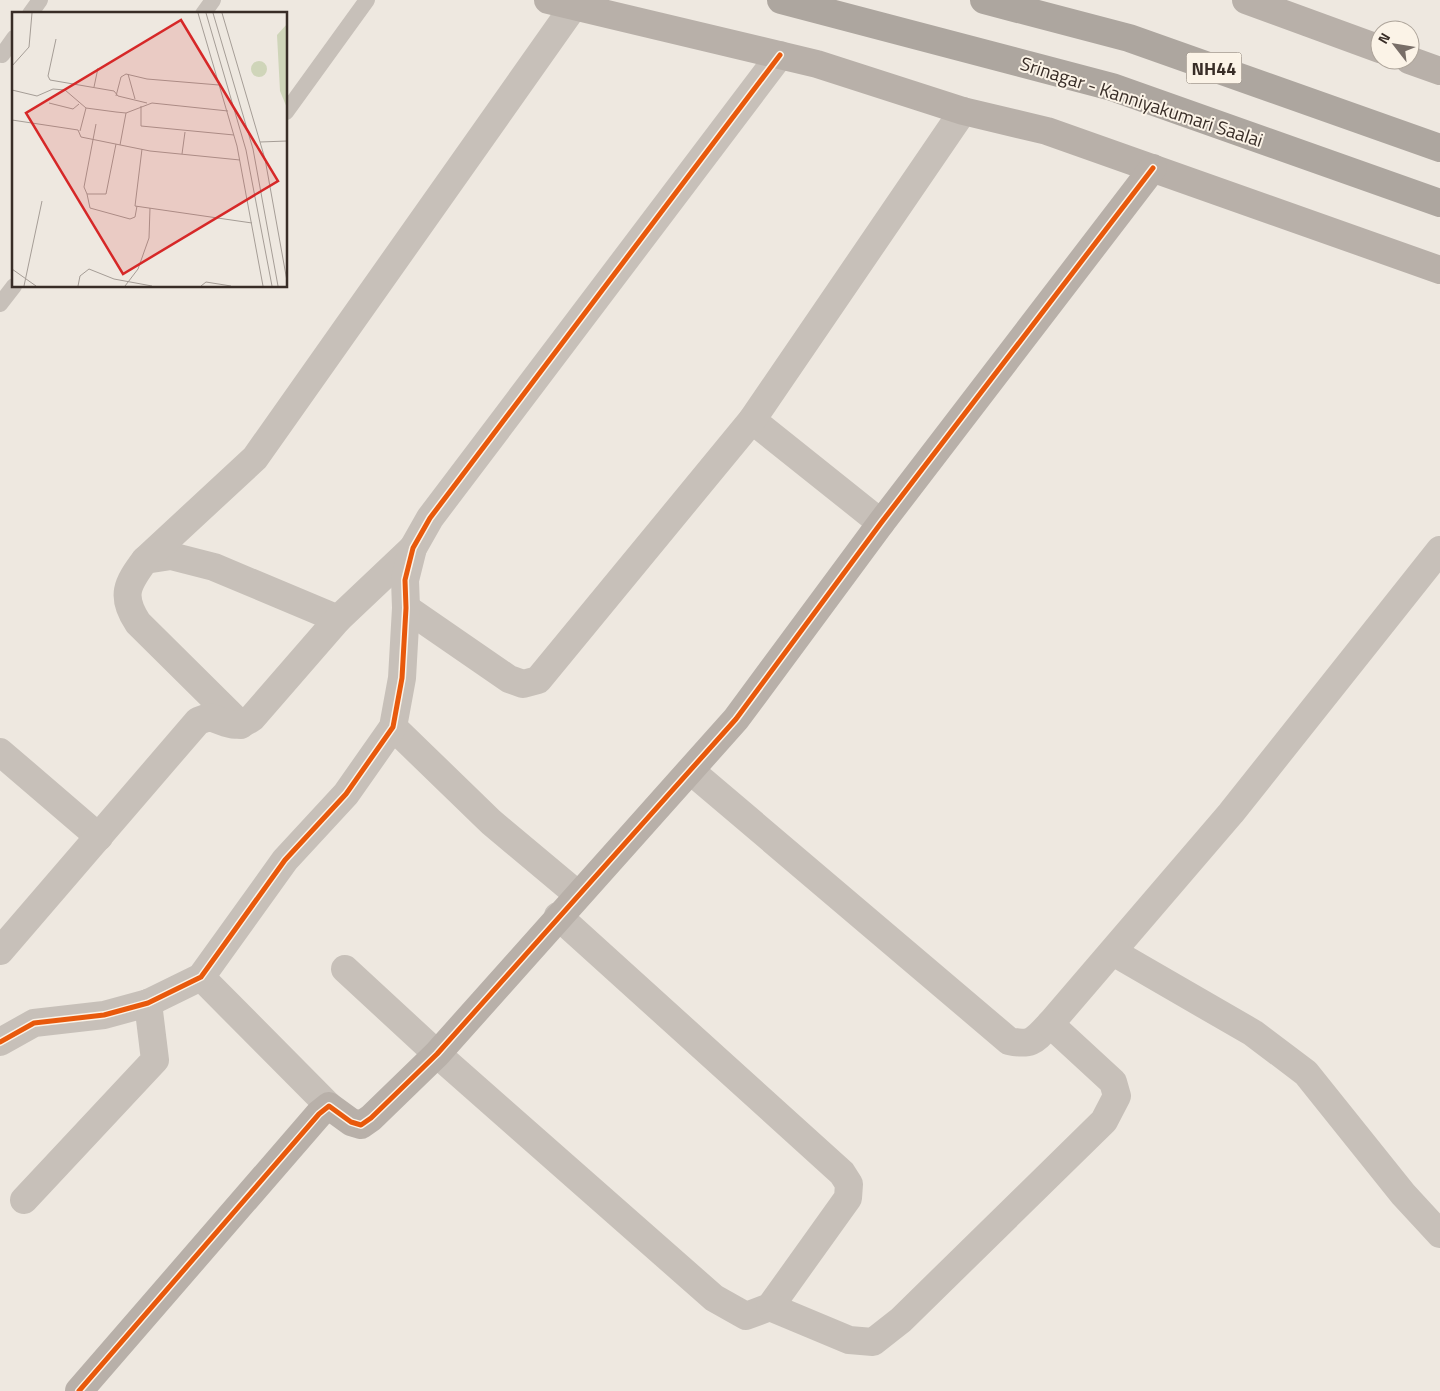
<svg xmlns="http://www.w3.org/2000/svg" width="1440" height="1391" font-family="'Titillium Web',sans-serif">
  <rect width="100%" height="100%" fill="#eee8e0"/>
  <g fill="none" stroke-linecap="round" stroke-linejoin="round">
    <g stroke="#c7c0b9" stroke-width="16">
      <polyline points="30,14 40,0"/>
      <polyline points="203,14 213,0"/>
      <polyline points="2,55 14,38"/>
      <polyline points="286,112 367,0"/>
      <polyline points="0,304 14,286"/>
    </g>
    <g stroke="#c7c0b9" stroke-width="28">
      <polyline points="752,420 881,523"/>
      <polyline points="145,560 171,556 214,567 338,619"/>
      <polyline points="406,608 509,679 523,684 538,680 752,420 963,111"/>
      <path d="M 241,725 L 138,623 C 120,596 127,584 145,560 L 255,458 L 574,6"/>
      <polyline points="393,727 491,822 577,894"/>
      <polyline points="0,752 99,837"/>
      <path d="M 691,771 L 1009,1041 C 1032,1046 1035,1040 1050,1024 L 1231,813 L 1440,550"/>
      <path d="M 0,951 L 198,721 L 209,717 C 228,722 233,731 252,718 L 338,619 L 413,548"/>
      <polyline points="1113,952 1253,1033 1306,1073 1403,1194 1440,1234"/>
      <polyline points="345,969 437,1054 714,1298 746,1316 770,1307 848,1198 849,1184 842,1173 558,916"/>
      <polyline points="201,977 329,1106"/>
      <polyline points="0,1042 34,1023 104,1015 148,1003 201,977 285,860 346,794 393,727 402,678 406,608 405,580 413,548 430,518 780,55"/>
      <polyline points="24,1200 155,1060 148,1003"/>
      <polyline points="770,1307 849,1340 873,1342 901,1320 1104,1121 1117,1096 1113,1082 1050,1024"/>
    </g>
    <g stroke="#b8b0a9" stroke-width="28">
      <polyline points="548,0 817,64 963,111 1047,131 1440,270"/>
      <polyline points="1246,0 1380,49"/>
      <polyline points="1409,60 1440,71"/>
      <polyline points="79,1391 319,1114 329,1106 351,1122 361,1125 371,1118 437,1054 736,719 881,523 1153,168"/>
    </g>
    <g stroke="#ada69f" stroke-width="28">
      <polyline points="781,0 1112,87 1440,203"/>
      <polyline points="984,0 1129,38 1440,148"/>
    </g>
    <g stroke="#fbf3e7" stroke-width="8">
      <g id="cycleway">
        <polyline points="0,1042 34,1023 104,1015 148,1003 201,977 285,860 346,794 393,727 402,678 406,608 405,580 413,548 430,518 780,55"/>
        <polyline points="79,1391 319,1114 329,1106 351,1122 361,1125 371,1118 437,1054 736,719 881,523 1153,168"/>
      </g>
    </g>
    <use href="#cycleway" stroke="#e8590c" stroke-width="5"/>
  </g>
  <g text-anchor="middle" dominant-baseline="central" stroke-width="4" stroke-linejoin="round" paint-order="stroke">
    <rect fill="#fbf3e7" stroke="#726861" stroke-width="1" x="1186.5" y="52.5" width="55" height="31" rx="4"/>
    <g font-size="18" font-weight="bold" fill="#382d27">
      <text x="1214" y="68">NH44</text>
    </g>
    <g font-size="19" fill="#382d27" stroke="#fbf3e7">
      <text transform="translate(1142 101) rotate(18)">Srinagar - Kanniyakumari Saalai</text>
    </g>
  </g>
  <g transform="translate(12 12)">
    <rect width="275" height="275" fill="#eee8e0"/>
    <path d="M 275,12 L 275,96 L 268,79 L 265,23 ZM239 57a8 8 0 1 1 16 0a8 8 0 1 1-16 0Z" fill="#cfd5b9"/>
    <path fill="none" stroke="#a59d96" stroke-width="1" d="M 186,1 L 225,134 L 251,274M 194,1 L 234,138 L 260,274M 201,1 L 241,137 L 266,274M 210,1 L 253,147 L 275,269M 44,27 L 36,64 L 38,68 L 102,79 L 106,84 L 135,91M 0,54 L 17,35 L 20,1M 116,62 L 123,87M 82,75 L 86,56M 0,78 L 25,84 L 41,77 L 53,78 L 74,96 L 104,100 L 114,101 L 140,91 L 216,99M 104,84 L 109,65 L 114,62 L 135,67 L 207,73M 37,91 L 61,97 L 67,92M 129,94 L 129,114 L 222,123M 0,108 L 66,118 L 69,125 L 138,139 L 228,148M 84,112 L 72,175 L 75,182 L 94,182 L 104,132M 68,119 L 74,96M 248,130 L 275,129M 108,133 L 114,101M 130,137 L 123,194 L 240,211M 170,142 L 173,120M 75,182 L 78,196 L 118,207 L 123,205 L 125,194M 0,257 L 24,274M 12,274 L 30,189M 66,274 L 68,264 L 77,257 L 102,267 L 140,274M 113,274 L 126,257 L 137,226 L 138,196M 189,274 L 194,270 L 219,274"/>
    <path fill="#d62828" fill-opacity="0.15" stroke="#d62828" stroke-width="2.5" d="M 169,8 L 266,169 L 111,262 L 14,101 Z"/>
    <rect width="275" height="275" fill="none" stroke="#382d27" stroke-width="2.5"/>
  </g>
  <g transform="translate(1395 45) rotate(301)"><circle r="24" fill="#fbf3e7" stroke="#ada49a"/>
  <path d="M0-4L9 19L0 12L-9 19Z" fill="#786e68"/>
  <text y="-8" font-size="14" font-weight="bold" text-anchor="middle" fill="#382d27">N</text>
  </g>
</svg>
